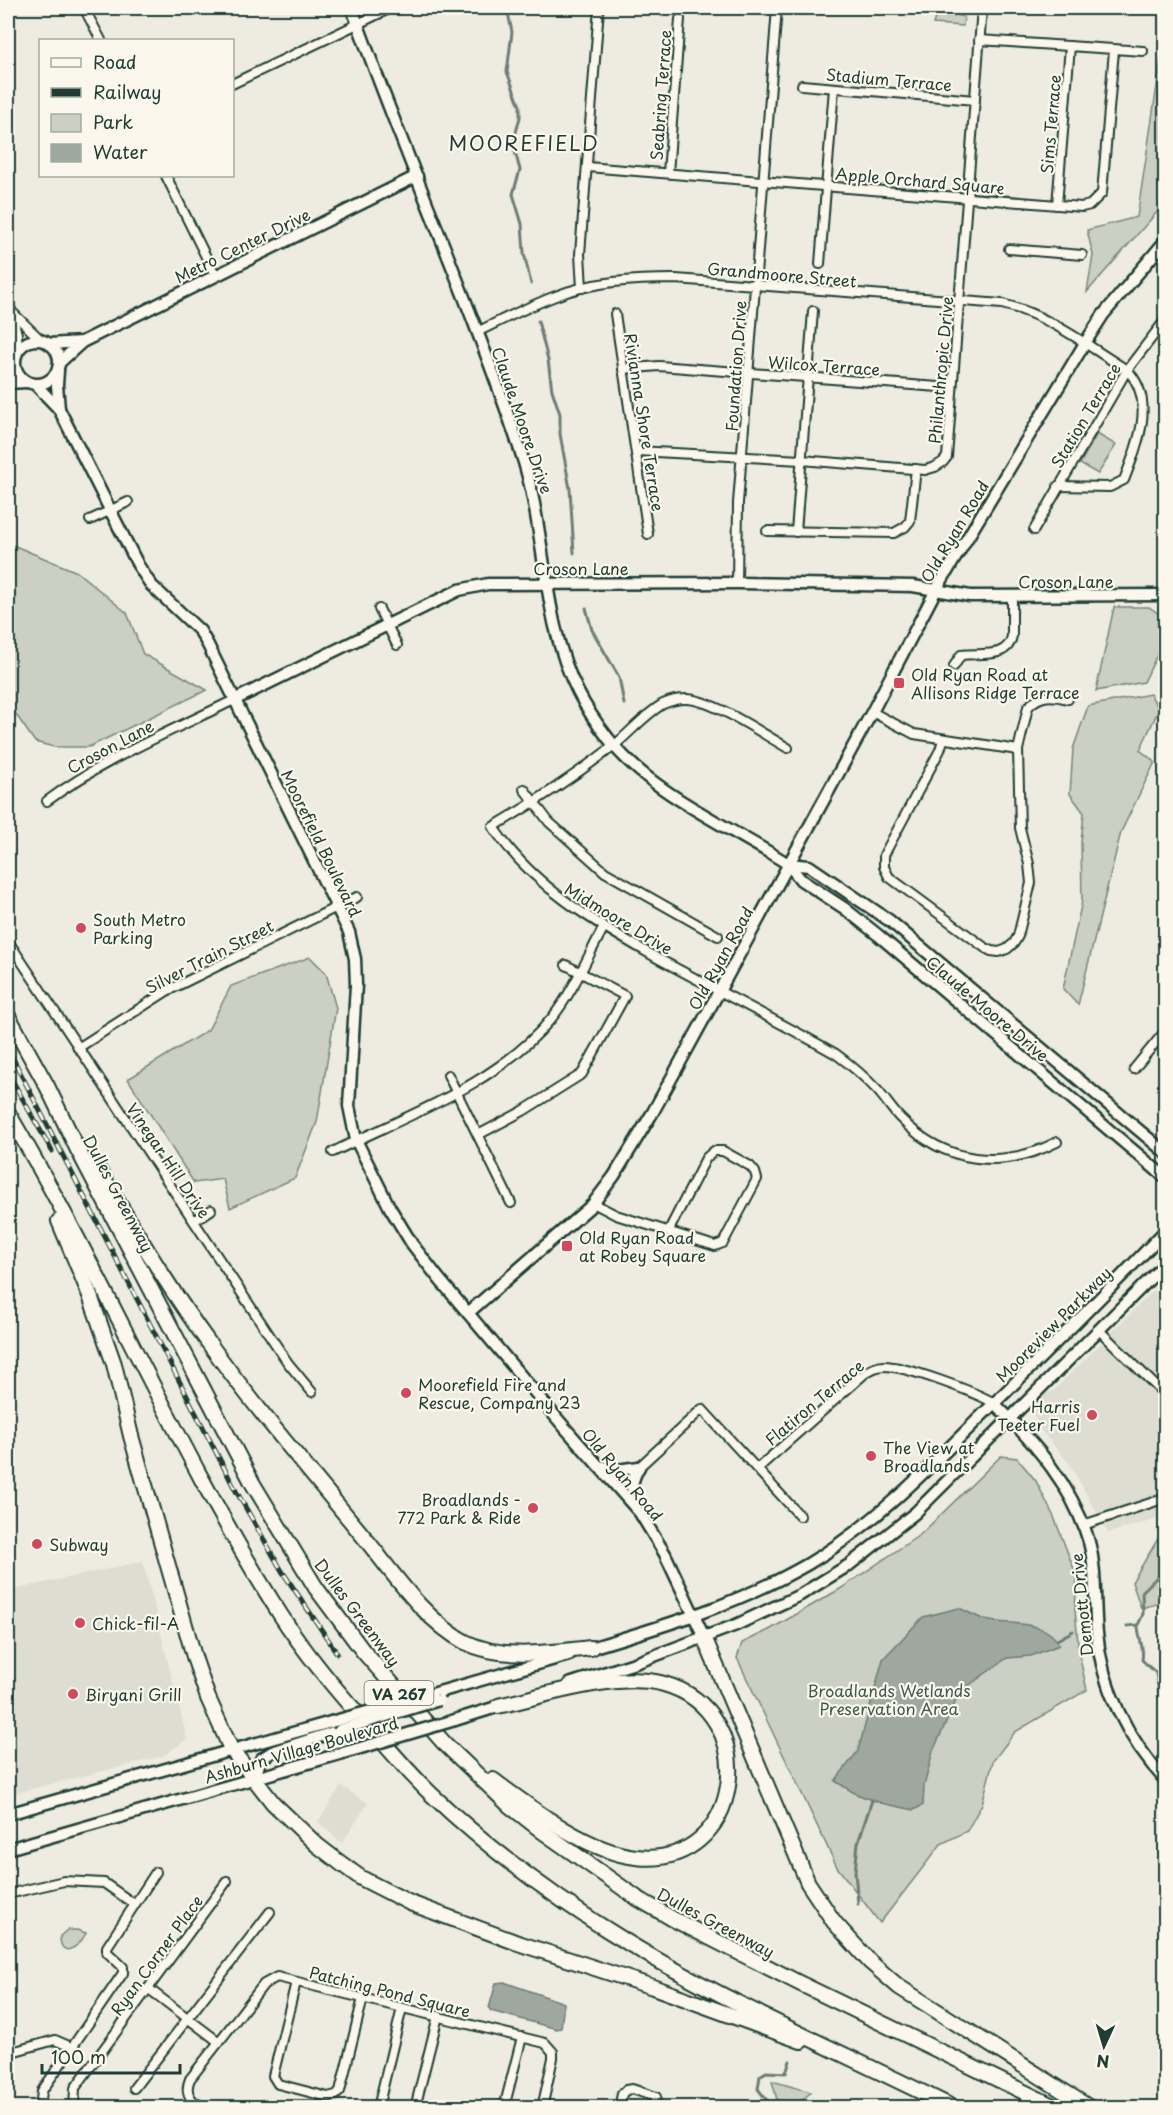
<svg xmlns="http://www.w3.org/2000/svg" width="1173" height="2115" font-family="'Playpen Sans',sans-serif">
  <rect width="100%" height="100%" fill="#eeece1"/>
  <filter id="ink" filterUnits="userSpaceOnUse"><feTurbulence type="fractalNoise" baseFrequency=".0167" numOctaves="2"/><feDisplacementMap in="SourceGraphic" scale="12" xChannelSelector="R" yChannelSelector="G"/><feConvolveMatrix kernelMatrix="1 2 1 2 8 2 1 2 1" color-interpolation-filters="sRGB"/></filter>
  <g filter="url(#ink)">
    <g fill="#ddddd2">
      <polygon points="1154,1290 1165,1290 1165,1517 1108,1533 1069,1463 1037,1426 1033,1409 1043,1395 1053,1391"/>
      <polygon points="143,1561 187,1739 163,1756 8,1795 8,1591"/>
      <polygon points="341,1786 368,1803 342,1843 318,1822"/>
    </g>
    <g fill="#cbcfc4" stroke="#75867c" stroke-width="1.5">
      <polygon points="943,8 964,8 964,11 960,11 959,16 964,17 963,26 933,24 938,9 942,9"/>
      <polygon points="1165,33 1165,203 1087,292 1093,255 1087,230 1137,217"/>
      <polygon points="1097,434 1116,445 1098,474 1080,464"/>
      <polygon points="8,543 77,572 127,613 143,654 207,690 89,747 54,747 35,742 8,703"/>
      <polygon points="1114,607 1149,607 1165,618 1165,638 1144,682 1096,691"/>
      <polygon points="1150,694 1159,709 1140,750 1155,762 1121,832 1078,1005 1063,989 1082,901 1081,842 1084,813 1070,794 1073,749 1088,706"/>
      <polygon points="310,957 326,973 336,1008 317,1122 295,1178 230,1208 223,1179 194,1183 128,1079 208,1030 231,986"/>
      <polygon points="1001,1456 1017,1458 1036,1481 1054,1517 1077,1577 1075,1610 1079,1654 1087,1690 1015,1732 993,1761 982,1804 967,1831 941,1844 880,1923 837,1867 737,1658 742,1643 769,1630 840,1589 921,1534"/>
      <polygon points="1165,1527 1165,1602 1141,1608 1132,1582"/>
      <path d="M 67,1930 L 77,1930 L 86,1933 C 79,1948 60,1960 60,1936 Z"/>
      <polygon points="772,2081 811,2092 795,2107 783,2107 785,2105 777,2100"/>
    </g>
    <g fill="#9fa89f" stroke="#6c7d74" stroke-width="1.5">
      <path d="M 959,1608 C 969,1612 979,1619 990,1621 C 1012,1625 1048,1620 1059,1645 L 1031,1656 L 1007,1658 L 960,1692 L 933,1751 L 924,1786 L 923,1805 L 914,1810 L 881,1803 L 856,1794 L 835,1781 L 858,1751 L 883,1659 L 923,1617 Z"/>
      <polygon points="504,1982 564,2003 561,2028 557,2029 491,2011 489,2008 496,1983"/>
    </g>
    <g fill="none" stroke-linecap="round" stroke-linejoin="round">
      <g stroke="#6c7d74" stroke-width="3">
        <polyline points="507,8 512,32 507,72 520,106 520,117 513,144 520,170 513,194 522,224 524,253 531,284"/>
        <polyline points="538,321 548,360 552,390 560,414 560,434 570,489 574,553"/>
        <polyline points="586,608 592,630 619,677 624,704"/>
        <polyline points="1138,1625 1143,1614 1142,1592 1166,1568"/>
        <path d="M 1127,1626 L 1138,1625 C 1138,1638 1145,1648 1142,1660 L 1156,1673 L 1159,1692 L 1166,1701"/>
        <polyline points="1057,1640 1073,1631"/>
        <polyline points="1166,1714 1162,1721 1166,1726"/>
        <polyline points="858,1904 855,1872 858,1843 872,1800"/>
        <polyline points="770,2108 769,2103 758,2089 760,2076 766,2072 786,2073 790,2061"/>
      </g>
      <g stroke="#1f3d34" stroke-width="12">
        <g id="street">
          <polyline points="84,8 101,40"/>
          <polyline points="979,40 1143,51"/>
          <polyline points="232,84 391,8"/>
          <polyline points="802,85 975,100"/>
          <polyline points="587,167 1082,207 1090,205 1102,193 1114,50"/>
          <polyline points="668,173 680,19"/>
          <polyline points="166,176 215,275"/>
          <polyline points="1057,205 1070,46"/>
          <polyline points="1009,249 1082,255"/>
          <polyline points="820,264 834,88"/>
          <polyline points="582,288 580,254 599,8"/>
          <polyline points="11,310 17,334 18,351"/>
          <polyline points="13,313 42,341"/>
          <polyline points="615,314 648,534"/>
          <path d="M 477,332 C 502,320 527,307 553,297 C 592,281 635,279 676,279 L 1002,304 C 1049,315 1086,345 1127,370 C 1157,400 1137,447 1124,480 L 1110,487 L 1058,486"/>
          <polyline points="623,369 659,366 952,388"/>
          <polyline points="637,451 801,460 925,470 935,467 943,462 947,457 982,8"/>
          <polyline points="90,520 128,502"/>
          <polyline points="1034,530 1127,370 1166,319"/>
          <polyline points="767,531 894,533 905,527 910,521 916,469"/>
          <polyline points="796,532 813,311"/>
          <polyline points="737,583 738,503 777,8"/>
          <polyline points="379,609 397,645"/>
          <path d="M 954,666 L 961,655 C 979,652 1008,660 1012,636 L 1012,596"/>
          <polyline points="872,712 914,734 1018,750"/>
          <path d="M 943,740 L 940,750 L 884,855 L 884,867 L 889,877 L 984,947 L 991,951 L 999,952 L 1007,949 L 1014,943 L 1018,936 L 1031,883 L 1029,864 L 1020,828 L 1018,750 L 1028,707 C 1040,694 1052,695 1068,699"/>
          <path d="M 788,748 C 764,735 711,698 685,699 C 678,699 670,701 663,704 C 644,715 628,735 611,748 C 573,777 534,803 493,827 C 535,889 596,923 659,959 C 718,991 778,1021 836,1054 C 851,1065 865,1077 878,1091 C 886,1100 892,1110 901,1119 C 945,1164 1002,1170 1057,1142"/>
          <polyline points="524,789 549,822 605,872 718,936"/>
          <path d="M 47,801 C 104,759 171,731 234,700"/>
          <polyline points="8,941 288,1363 312,1392"/>
          <polyline points="78,1048 167,991 357,897"/>
          <polyline points="1134,1069 1166,1030"/>
          <polyline points="448,1075 511,1203"/>
          <polyline points="478,1135 523,1111 582,1074 625,996 566,965"/>
          <path d="M 333,1152 C 407,1115 497,1085 551,1019 C 573,992 587,958 604,927"/>
          <polyline points="593,1203 616,1215 715,1246 723,1243 757,1179 755,1172 750,1166 723,1151 714,1151 706,1158 668,1232"/>
          <polyline points="194,1221 211,1210"/>
          <polyline points="1099,1330 1166,1396"/>
          <polyline points="639,1467 702,1409 800,1516"/>
          <path d="M 757,1469 L 863,1375 C 869,1370 876,1366 884,1366 C 906,1366 975,1392 994,1403"/>
          <polyline points="1083,1525 1166,1498"/>
          <polyline points="8,1894 64,1881 104,1883 134,1904"/>
          <polyline points="296,1982 273,2076 278,2084 328,2097 336,2095 340,2091 363,1998"/>
          <polyline points="149,1989 219,2042"/>
          <polyline points="8,2053 55,2040 71,2047"/>
          <polyline points="134,2088 270,1912"/>
          <polyline points="40,2108 42,2091 123,1973 123,1967 107,1952 107,1947 156,1872"/>
          <polyline points="74,2108 75,2088 227,1881"/>
          <path d="M 208,2108 C 193,2104 183,2095 190,2079 L 264,1984 L 277,1977 L 545,2043 L 553,2052 L 553,2058 L 542,2108"/>
          <polyline points="378,2108 402,2008"/>
          <polyline points="415,2108 438,2016"/>
          <polyline points="504,2108 522,2037"/>
          <polyline points="619,2108 622,2094 626,2090 632,2089 656,2097 653,2108"/>
        </g>
      </g>
      <g stroke="#1f3d34" stroke-width="15">
        <g id="secondary">
          <path d="M 352,8 C 405,157 471,303 521,453 C 547,530 541,620 578,692 C 586,708 597,724 608,738 C 649,793 731,827 788,864 L 801,880 L 844,908 L 878,935 L 1166,1178"/>
          <circle cx="37" cy="362" r="22"/>
          <polyline points="49,344 82,342"/>
          <polyline points="59,363 82,342 417,176"/>
          <polyline points="58,371 57,385 59,409"/>
          <polyline points="8,383 27,382"/>
          <polyline points="36,385 59,409 138,565 151,585 200,631 208,645 349,932 355,959 356,985 349,1106 356,1140 390,1208 412,1244 440,1280 566,1429 640,1513 665,1554 704,1637"/>
          <polyline points="234,700 459,590 488,584 737,583 913,586 970,596 1166,595"/>
          <polyline points="788,864 809,866 890,921 1166,1153"/>
          <polyline points="468,1313 592,1205 614,1176 653,1112 872,712 936,590 1085,343 1103,315 1166,240"/>
          <path d="M 994,1403 C 1035,1443 1073,1486 1089,1542 C 1097,1572 1094,1603 1097,1633 C 1102,1689 1128,1740 1166,1781"/>
          <polyline points="599,1466 617,1470 639,1467"/>
          <path d="M 636,1504 C 630,1490 631,1481 639,1467"/>
          <path d="M 584,1650 C 661,1627 737,1605 808,1564 C 872,1526 924,1473 977,1420 C 1041,1358 1104,1295 1166,1230"/>
          <polyline points="569,1684 638,1662 736,1625 800,1595 849,1565 915,1513 1166,1263"/>
          <polyline points="432,1694 569,1655"/>
          <polyline points="455,1720 503,1705"/>
          <polyline points="254,1779 261,1759 272,1752 340,1730"/>
          <polyline points="8,1814 331,1722"/>
          <polyline points="8,1849 357,1749"/>
        </g>
      </g>
      <g stroke="#1f3d34" stroke-width="18">
        <g id="highway">
          <polyline points="8,1016 47,1086 77,1148 253,1484 316,1588 363,1651 444,1743 510,1806 542,1831 637,1898 673,1919 799,1983 1057,2108"/>
          <path d="M 8,1113 C 105,1277 178,1453 280,1614 C 307,1656 339,1694 373,1731 C 392,1752 410,1774 431,1794 C 491,1851 559,1901 630,1944 C 733,2006 846,2054 954,2108"/>
          <path d="M 96,1166 C 133,1227 169,1289 211,1346 C 257,1410 309,1470 359,1531 C 390,1568 422,1619 465,1642 C 503,1661 551,1652 591,1648"/>
          <polyline points="59,1221 89,1293 114,1364 131,1436 195,1660 208,1698 231,1749 273,1803 317,1845 339,1862 361,1878 410,1903 515,1942 653,1987 801,2041"/>
          <polyline points="704,1637 808,1883 834,1922 870,1962 899,1987 1090,2108"/>
          <path d="M 493,1780 C 531,1808 588,1852 636,1857 C 743,1870 765,1712 664,1684 C 618,1671 544,1696 498,1706"/>
        </g>
      </g>
      <use href="#street" stroke="#fbf7ec" stroke-width="8"/>
      <use href="#secondary" stroke="#fbf7ec" stroke-width="10"/>
      <use href="#highway" stroke="#fbf7ec" stroke-width="14"/>
      <g stroke="#1f3d34" stroke-width="5">
        <g id="rail">
          <polyline points="8,1049 236,1491 282,1571 337,1653"/>
          <polyline points="8,1073 52,1151"/>
        </g>
      </g>
      <use href="#rail" stroke="#fbf7ec" stroke-width="3" stroke-dasharray="9" stroke-linecap="butt"/>
      <g stroke="#1f3d34" stroke-width="15" stroke-linecap="butt">
        <g id="secondary-bridge">
          <polyline points="331,1722 432,1694"/>
          <polyline points="340,1730 439,1700"/>
          <polyline points="357,1749 455,1720"/>
        </g>
      </g>
      <use href="#secondary-bridge" stroke="#fbf7ec" stroke-width="10"/>
    </g>
  </g>
  <g fill="#d1495b" stroke="#fbf7ec" stroke-width="2">
    <rect x="893" y="677" width="12" height="12" rx="3"/>
    <circle cx="81" cy="928" r="6"/>
    <rect x="561" y="1240" width="12" height="12" rx="3"/>
    <circle cx="406" cy="1393" r="6"/>
    <circle cx="1092" cy="1415" r="6"/>
    <circle cx="871" cy="1456" r="6"/>
    <circle cx="533" cy="1508" r="6"/>
    <circle cx="37" cy="1544" r="6"/>
    <circle cx="80" cy="1623" r="6"/>
    <circle cx="73" cy="1694" r="6"/>
  </g>
  <g text-anchor="middle" dominant-baseline="central" stroke-width="4.5" stroke-linejoin="round" paint-order="stroke">
    <rect fill="#fbf7ec" stroke="#61756b" stroke-width="1.5" x="364.5" y="1681" width="69" height="24" rx="4.5"/>
    <g font-size="15" font-weight="bold" fill="#1f3d34">
      <text x="399" y="1693">VA 267</text>
    </g>
    <g font-size="16" fill="#1f3d34" stroke="#fbf7ec">
      <text transform="translate(889 79) rotate(5)">Stadium Terrace</text>
      <text transform="translate(660 95) rotate(-86)">Seabring Terrace</text>
      <text transform="translate(1050 124) rotate(-85)">Sims Terrace</text>
      <text transform="translate(920 180) rotate(5)">Apple Orchard Square</text>
      <text transform="translate(242 245) rotate(-26)">Metro Center Drive</text>
      <text transform="translate(782 274) rotate(5)">Grandmoore Street</text>
      <text transform="translate(824 365) rotate(4)">Wilcox Terrace</text>
      <text transform="translate(735 366) rotate(-86)">Foundation Drive</text>
      <text transform="translate(940 370) rotate(-85)">Philanthropic Drive</text>
      <text transform="translate(1085 415) rotate(-59)">Station Terrace</text>
      <text transform="translate(523 420) rotate(71)">Claude Moore Drive</text>
      <text transform="translate(645 422) rotate(81)">Rivianna Shore Terrace</text>
      <text transform="translate(954 531) rotate(-59)">Old Ryan Road</text>
      <text x="581" y="568">Croson Lane</text>
      <text x="1066" y="581">Croson Lane</text>
      <text transform="translate(110 746) rotate(-28)">Croson Lane</text>
      <text transform="translate(322 843) rotate(64)">Moorefield Boulevard</text>
      <text transform="translate(619 918) rotate(31)">Midmoore Drive</text>
      <text transform="translate(209 956) rotate(-27)">Silver Train Street</text>
      <text transform="translate(720 958) rotate(-61)">Old Ryan Road</text>
      <text transform="translate(988 1008) rotate(40)">Claude Moore Drive</text>
      <text transform="translate(169 1160) rotate(56)">Vinegar Hill Drive</text>
      <text transform="translate(119 1193) rotate(62)">Dulles Greenway</text>
      <text transform="translate(1053 1324) rotate(-45)">Mooreview Parkway</text>
      <text transform="translate(814 1402) rotate(-40)">Flatiron Terrace</text>
      <text transform="translate(623 1474) rotate(50)">Old Ryan Road</text>
      <text transform="translate(1081 1605) rotate(-96)">Demott Drive</text>
      <text transform="translate(358 1612) rotate(53)">Dulles Greenway</text>
      <text transform="translate(301 1749) rotate(-16)">Ashburn Village Boulevard</text>
      <text transform="translate(716 1922) rotate(28)">Dulles Greenway</text>
      <text transform="translate(156 1955) rotate(-54)">Ryan Corner Place</text>
      <text transform="translate(390 1991) rotate(14)">Patching Pond Square</text>
    </g>
    <g font-size="16" fill="#1f3d34" stroke="#fbf7ec" text-anchor="start">
      <text x="911" y="674">Old Ryan Road at<tspan x="911" dy="18">Allisons Ridge Terrace</tspan></text>
      <text x="93" y="919">South Metro<tspan x="93" dy="18">Parking</tspan></text>
      <text x="579" y="1237">Old Ryan Road<tspan x="579" dy="18">at Robey Square</tspan></text>
      <text x="418" y="1384">Moorefield Fire and<tspan x="418" dy="18">Rescue, Company 23</tspan></text>
      <text x="1080" y="1406" text-anchor="end">Harris<tspan x="1080" dy="18">Teeter Fuel</tspan></text>
      <text x="883" y="1447">The View at<tspan x="883" dy="18">Broadlands</tspan></text>
      <text x="521" y="1499" text-anchor="end">Broadlands -<tspan x="521" dy="18">772 Park &amp; Ride</tspan></text>
      <text x="49" y="1544">Subway</text>
      <text x="92" y="1623">Chick-fil-A</text>
      <text x="85" y="1694">Biryani Grill</text>
    </g>
    <g font-size="16" fill="#415a51" stroke="#fbf7ec">
      <text x="889" y="1690">Broadlands Wetlands<tspan x="889" dy="18">Preservation Area</tspan></text>
    </g>
    <g font-size="20" letter-spacing="1.5" fill="#1f3d34" stroke="#fbf7ec">
      <text x="524" y="143">MOOREFIELD</text>
    </g>
  </g>
  <rect width="1173" height="2115" fill="none" stroke="#fbf7ec" stroke-width="30"/>
  <rect x="15" y="15" width="1143" height="2085" fill="none" stroke="#1f3d34" stroke-width="2" filter="url(#ink)"/>
  <rect x="39" y="39" width="195" height="138" fill="#fbf7ec" stroke="#a3ada2" stroke-width="1.5"/>
  <rect x="51" y="58" width="30" height="9" fill="#fbf7ec" stroke="#a3ada2" stroke-width="1.5"/>
  <text x="93" y="69" font-size="18" fill="#1f3d34">Road</text>
  <rect x="51" y="88" width="30" height="9" fill="#1f3d34" stroke="#a3ada2" stroke-width="1.5"/>
  <text x="93" y="99" font-size="18" fill="#1f3d34">Railway</text>
  <rect x="51" y="114" width="30" height="18" fill="#cbcfc4" stroke="#a3ada2" stroke-width="1.5"/>
  <text x="93" y="129" font-size="18" fill="#1f3d34">Park</text>
  <rect x="51" y="144" width="30" height="18" fill="#9fa89f" stroke="#a3ada2" stroke-width="1.5"/>
  <text x="93" y="159" font-size="18" fill="#1f3d34">Water</text>
  <g transform="translate(1104 2046) rotate(184)" stroke="#fbf7ec" stroke-width="4.5" paint-order="stroke">
  <path d="M0-4.5L10 22L0 15L-10 22Z" fill="#1f3d34"/>
  <text y="-9" font-size="16" font-weight="bold" text-anchor="middle" fill="#1f3d34">N</text>
  </g>
  <path d="M42 2064v9h138v-9" fill="none" stroke="#1f3d34" stroke-width="3"/>
  <text x="51" y="2064" font-size="18" fill="#1f3d34" stroke="#fbf7ec" stroke-width="4.5" paint-order="stroke">100 m</text>
</svg>
